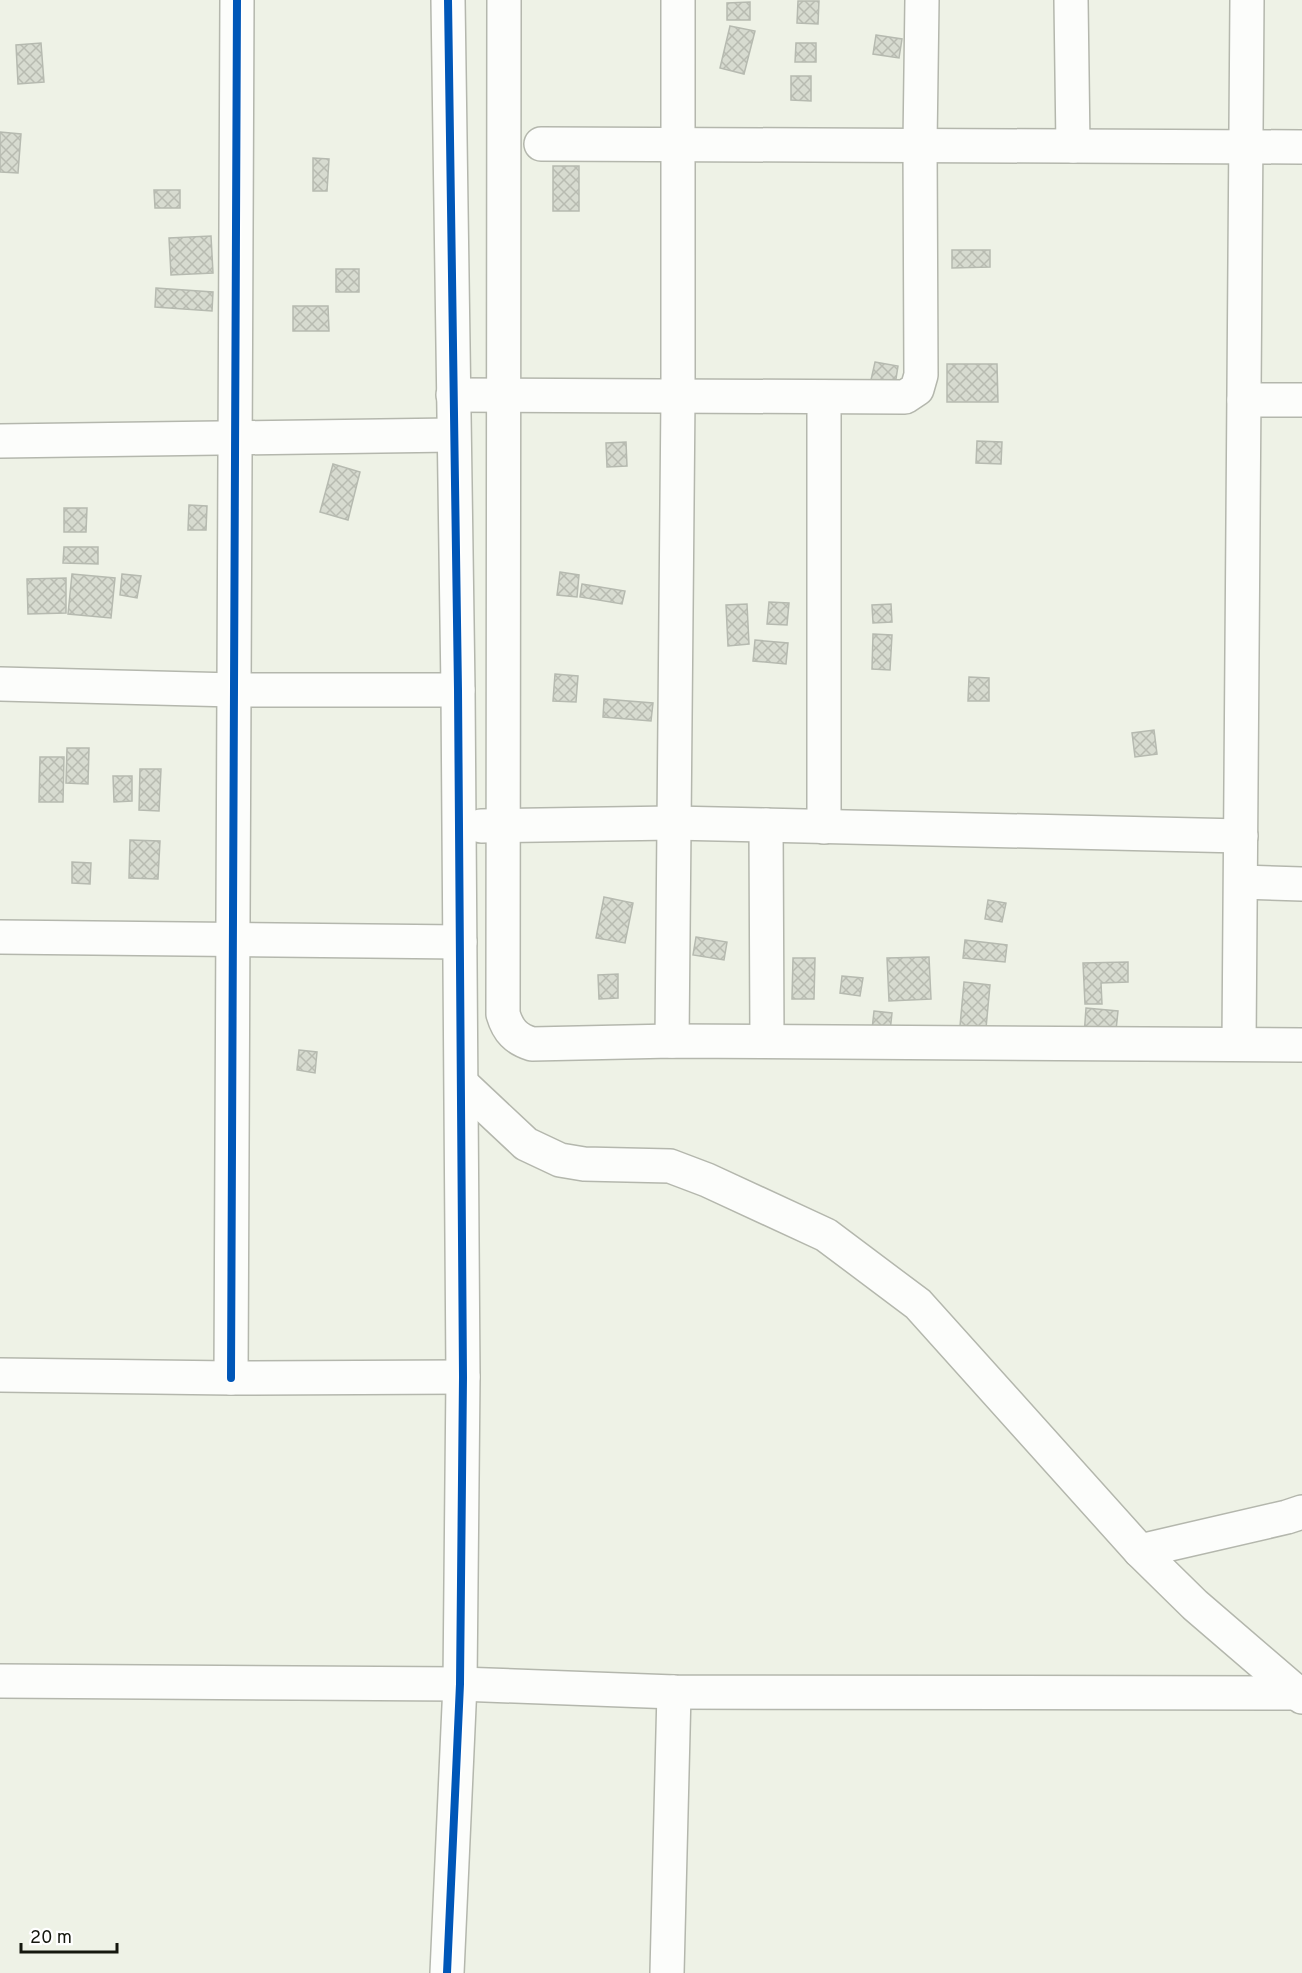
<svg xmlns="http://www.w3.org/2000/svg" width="1302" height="1973" font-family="Overpass,sans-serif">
  <defs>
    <pattern id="building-cross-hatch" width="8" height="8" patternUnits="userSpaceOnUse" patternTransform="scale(1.5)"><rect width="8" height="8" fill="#d7dbd0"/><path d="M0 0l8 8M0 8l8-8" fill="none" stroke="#b8bbb1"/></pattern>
  </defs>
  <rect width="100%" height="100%" fill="#eef2e6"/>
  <g fill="url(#building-cross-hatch)" stroke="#b6bab0" stroke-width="1.5">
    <polygon points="798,1 819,1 818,24 797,23"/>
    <polygon points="750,2 750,20 727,20 727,3"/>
    <polygon points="730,26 755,31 744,74 720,68"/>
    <polygon points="876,35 902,39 899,58 873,54"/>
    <polygon points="41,43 44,82 18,84 16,45"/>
    <polygon points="796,43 816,43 816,62 795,62"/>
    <polygon points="791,76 811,76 811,101 791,100"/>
    <polygon points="0,132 21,134 18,173 0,172"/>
    <polygon points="313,158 329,159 327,191 313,191"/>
    <rect x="553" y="166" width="26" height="45"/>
    <polygon points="154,190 180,190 180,208 155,208"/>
    <polygon points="211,236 213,273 171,275 169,238"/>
    <polygon points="952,250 990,250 990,267 952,268"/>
    <rect x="336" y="269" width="23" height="23"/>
    <polygon points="156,288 213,292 212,311 155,307"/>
    <polygon points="293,306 328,306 329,331 293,331"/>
    <polygon points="875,362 898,366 895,385 871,380"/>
    <polygon points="947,364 997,364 998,402 947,402"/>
    <polygon points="977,441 1002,442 1001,464 976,463"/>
    <polygon points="626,442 627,466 607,467 606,443"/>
    <polygon points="333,464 360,472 348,520 320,512"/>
    <polygon points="189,505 207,506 206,530 188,530"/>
    <polygon points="64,508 87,508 86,532 64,532"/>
    <polygon points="64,547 98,547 98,564 63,563"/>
    <polygon points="560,572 579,575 577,597 557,595"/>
    <polygon points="72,574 115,578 111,618 68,614"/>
    <polygon points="122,574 141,576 137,598 120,595"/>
    <polygon points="66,578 66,613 28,614 27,579"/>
    <polygon points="582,584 625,591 622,604 580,597"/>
    <polygon points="769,602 789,603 787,625 767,624"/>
    <polygon points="747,604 749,644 728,646 726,605"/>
    <polygon points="891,604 892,622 873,623 872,605"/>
    <polygon points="873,634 892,635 890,670 872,669"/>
    <polygon points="755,640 788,643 786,664 753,661"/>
    <polygon points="555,674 578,676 576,702 553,701"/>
    <polygon points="969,677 989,678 989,701 968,701"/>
    <polygon points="604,699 653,703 651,721 603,717"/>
    <polygon points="1154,730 1157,754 1135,757 1132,733"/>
    <polygon points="67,748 89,748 88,784 66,783"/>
    <polygon points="40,757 64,757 63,802 39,802"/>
    <polygon points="140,769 161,769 159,811 139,810"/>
    <polygon points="113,776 132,776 132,801 114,802"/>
    <polygon points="130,840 160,841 158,879 129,878"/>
    <polygon points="72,862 91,863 90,884 72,883"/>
    <polygon points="604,897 633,903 625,943 596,938"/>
    <polygon points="988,900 1006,903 1002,922 985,919"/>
    <polygon points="696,937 727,942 724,960 693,955"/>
    <polygon points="965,940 1007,945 1005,962 963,958"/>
    <polygon points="929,957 931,999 889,1001 887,958"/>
    <polygon points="793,958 815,958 814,999 792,999"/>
    <polygon points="1128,962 1128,982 1101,983 1102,1004 1085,1004 1083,963"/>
    <polygon points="618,974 618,998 599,999 598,975"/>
    <polygon points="842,976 863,978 860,996 840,993"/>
    <polygon points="964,982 990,985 985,1039 959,1037"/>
    <polygon points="1086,1008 1118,1011 1115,1040 1084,1036"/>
    <polygon points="874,1011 892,1013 889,1041 871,1039"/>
    <polygon points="299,1050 317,1052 315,1073 297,1070"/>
  </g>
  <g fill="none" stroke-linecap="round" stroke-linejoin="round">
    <g stroke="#b4b7ad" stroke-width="36">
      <g id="street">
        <path d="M 504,0 L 503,1014 C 508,1031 516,1039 532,1044 L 672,1041 L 1302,1045"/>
        <polyline points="1071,0 1073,146"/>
        <polyline points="541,144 1302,147"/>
        <polyline points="453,395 905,397 917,389 921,375 920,144 922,0"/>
        <polyline points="1244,400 1302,400"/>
        <polyline points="0,441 453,435"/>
        <polyline points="0,684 234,690 458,690"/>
        <polyline points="766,825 767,1041"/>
        <polyline points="481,826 673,823 1241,836"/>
        <polyline points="824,827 824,397"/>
        <polyline points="1241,882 1302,884"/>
        <polyline points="0,937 460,942"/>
        <polyline points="672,1041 678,396 678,0"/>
        <polyline points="1239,1044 1247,0"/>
        <polyline points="462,1084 526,1144 560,1160 584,1164 670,1166 707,1180 826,1235 918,1304 1140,1551 1195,1605 1302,1697"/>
        <polyline points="0,1375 231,1378 463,1377"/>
        <polyline points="231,1378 237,0"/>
        <polyline points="1140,1551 1287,1517 1302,1512"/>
        <polyline points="447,1973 460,1684 463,1377 458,690 448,0"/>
        <polyline points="667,1973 674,1692"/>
      </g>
    </g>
    <g stroke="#b4b7ad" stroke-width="36">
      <polyline id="secondary" points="0,1681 460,1684 674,1692 1302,1693"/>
    </g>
    <use href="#street" stroke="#fcfdfb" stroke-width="33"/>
    <use href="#secondary" stroke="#fcfdfb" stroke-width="33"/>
    <g stroke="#fff" stroke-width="11">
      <g id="cycleway">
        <polyline points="231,1378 237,0"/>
        <polyline points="447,1973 460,1684 463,1377 458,690 448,0"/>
      </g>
    </g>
    <use href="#cycleway" stroke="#0057b8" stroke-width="8"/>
  </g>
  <path d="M21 1943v9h96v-9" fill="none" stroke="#14170e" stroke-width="3"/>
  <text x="30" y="1943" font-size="18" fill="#14170e" stroke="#ffffff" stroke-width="4.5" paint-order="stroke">20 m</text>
</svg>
